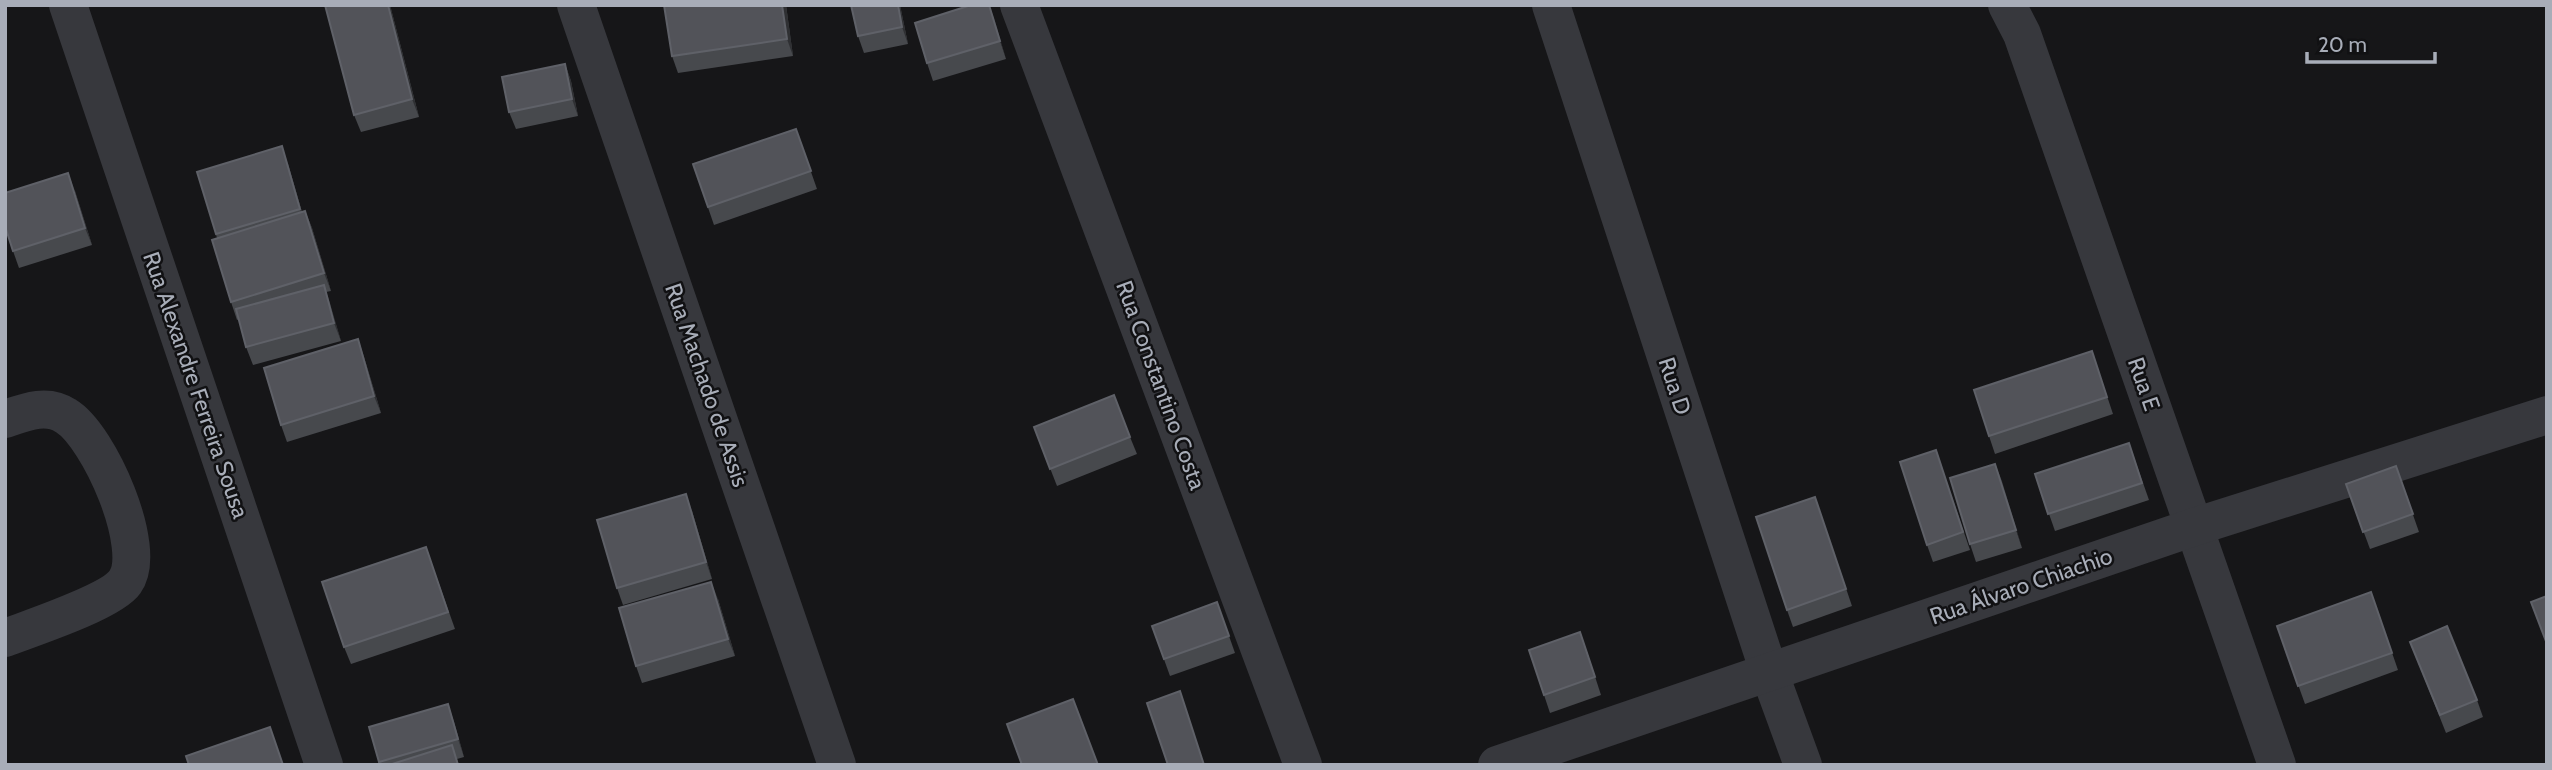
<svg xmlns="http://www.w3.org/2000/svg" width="2552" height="770" font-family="Cabin,sans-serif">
  <rect width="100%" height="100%" fill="#161618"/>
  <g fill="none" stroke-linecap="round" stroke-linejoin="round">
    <g stroke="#37383d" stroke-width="38">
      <polyline points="68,5 324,765"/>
      <polyline points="576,5 837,765"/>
      <polyline points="1019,5 1303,765"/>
      <polyline points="1551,5 1769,672 1803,765"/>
      <polyline points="2007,5 2022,34 2277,765"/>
      <path d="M 5,419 C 25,412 47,403 66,416 C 99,436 149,549 125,582 C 111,602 31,628 5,638"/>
      <polyline points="1497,765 2194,527 2547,415"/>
    </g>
  </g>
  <g fill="#47494d">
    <polygon points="325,5 390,5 419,117 361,132 354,115"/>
    <polygon points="664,5 786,5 793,56 678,73 672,56"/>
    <polygon points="851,5 900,5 908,44 864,53 858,36"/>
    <polygon points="989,5 1006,59 933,81 927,63"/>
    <polygon points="565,64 571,81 578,116 516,129 509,112"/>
    <polygon points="796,129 817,189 714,225 693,164"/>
    <polygon points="288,164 302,212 305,211 312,228 331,291 326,292 341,341 253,365 246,347 239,319 237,320 231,302 217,238 197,172"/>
    <polygon points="75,191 92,245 19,268 13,251"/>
    <polygon points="358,339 364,357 381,413 287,442 281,425"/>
    <polygon points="2092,351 2113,414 1995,454 1989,436"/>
    <polygon points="1034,427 1130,437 1137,454 1057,486"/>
    <polygon points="2129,443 2149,500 2055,531 2035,474"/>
    <polygon points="1936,450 1970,550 1933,562 1927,545"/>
    <polygon points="1995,464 2022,548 1976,562 1970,544"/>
    <polygon points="2396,466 2419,532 2370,549 2346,484"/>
    <polygon points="1815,497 1852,606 1793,627 1787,610"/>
    <polygon points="692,511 712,579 623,605 617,588"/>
    <polygon points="426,547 455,629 351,664 344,647"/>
    <polygon points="2371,592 2398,670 2305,704 2277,626"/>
    <polygon points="718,599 735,656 642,683 636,666"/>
    <polygon points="1217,602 1235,653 1170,676 1152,626"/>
    <polygon points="2410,642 2477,700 2483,717 2446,733"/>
    <polygon points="1586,649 1601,695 1550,713 1529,650"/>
    <polygon points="448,704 454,722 464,757 457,759 459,765 380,765 379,762"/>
  </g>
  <g fill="#2f3033">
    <polygon points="388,5 390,5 419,117 412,99"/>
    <polygon points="782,5 786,5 793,56 787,39"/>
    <polygon points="898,5 900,5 908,44 902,27"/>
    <polygon points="989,5 994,18 1006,59 1000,41"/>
    <polygon points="565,64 571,81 578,116 572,99"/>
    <polygon points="282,146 288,164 306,226 300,209"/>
    <polygon points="68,173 75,191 92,245 85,228"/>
    <polygon points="305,211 312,228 331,291 324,273"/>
    <polygon points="324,285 330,303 341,341 334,323"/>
    <polygon points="358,339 364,357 381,413 374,396"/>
    <polygon points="1995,464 2002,481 2022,548 2016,530"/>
    <polygon points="686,494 692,511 712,579 706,562"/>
    <polygon points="711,582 718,599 735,656 728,639"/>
    <polygon points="448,704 454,722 464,757 458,739"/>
  </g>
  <g fill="#525359" stroke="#5f6168" stroke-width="2">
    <polygon points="325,5 388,5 412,99 354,115"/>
    <polygon points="664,5 782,5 787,39 672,56"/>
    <polygon points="851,5 898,5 902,27 858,36"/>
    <polygon points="971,5 989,5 1000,41 927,63 915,23"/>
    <polygon points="565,64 572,99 509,112 502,77"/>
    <polygon points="796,129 811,171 708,207 693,164"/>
    <polygon points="282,146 300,209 216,234 197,172"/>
    <polygon points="68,173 85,228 13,251 5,226 5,193"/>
    <polygon points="305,211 324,273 231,302 212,240"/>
    <polygon points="324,285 334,323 246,347 236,309"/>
    <polygon points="358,339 374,396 281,425 264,368"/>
    <polygon points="2092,351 2107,397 1989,436 1974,390"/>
    <polygon points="1114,395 1130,437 1050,469 1034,427"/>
    <polygon points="2129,443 2142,483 2048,514 2035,474"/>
    <polygon points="1936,450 1963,532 1927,545 1900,462"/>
    <polygon points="1995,464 2016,530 1970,544 1950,478"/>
    <polygon points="2396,466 2413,514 2363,532 2346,484"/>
    <polygon points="686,494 706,562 617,588 597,520"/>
    <polygon points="1815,497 1846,589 1787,610 1756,517"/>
    <polygon points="426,547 448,612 344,647 322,582"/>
    <polygon points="711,582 728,639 636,666 619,608"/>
    <polygon points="2371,592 2392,653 2298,686 2277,626"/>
    <polygon points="2547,596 2547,644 2531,602"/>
    <polygon points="1217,602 1229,636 1164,659 1152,626"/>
    <polygon points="2447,626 2477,700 2440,715 2410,642"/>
    <polygon points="1580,632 1595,677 1544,695 1529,650"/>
    <polygon points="1180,691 1204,765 1168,765 1147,703"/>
    <polygon points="1073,699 1098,765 1022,765 1007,724"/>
    <polygon points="448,704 458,739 379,762 369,727"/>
    <polygon points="270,727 283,765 189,765 186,756"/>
    <polygon points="452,745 458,765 389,765"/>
  </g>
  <g text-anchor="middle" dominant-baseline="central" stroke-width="5" stroke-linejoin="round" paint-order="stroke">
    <g font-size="23" fill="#a8adb8" stroke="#111113">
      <text transform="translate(2144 384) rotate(71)">Rua E</text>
      <text transform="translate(196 385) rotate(71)">Rua Alexandre Ferreira Sousa</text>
      <text transform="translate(707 385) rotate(71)">Rua Machado de Assis</text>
      <text transform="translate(1161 385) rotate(70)">Rua Constantino Costa</text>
      <text transform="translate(1675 386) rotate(72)">Rua D</text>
      <text transform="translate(2021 586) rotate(-19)">Rua Álvaro Chiachio</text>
    </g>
  </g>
  <rect width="2552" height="770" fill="none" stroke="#a8adb8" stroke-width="14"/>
  <path d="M2307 52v10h128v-10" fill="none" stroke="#a8adb8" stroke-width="3.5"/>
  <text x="2318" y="52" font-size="21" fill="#a8adb8" stroke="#111113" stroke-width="5" paint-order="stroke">20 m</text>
</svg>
